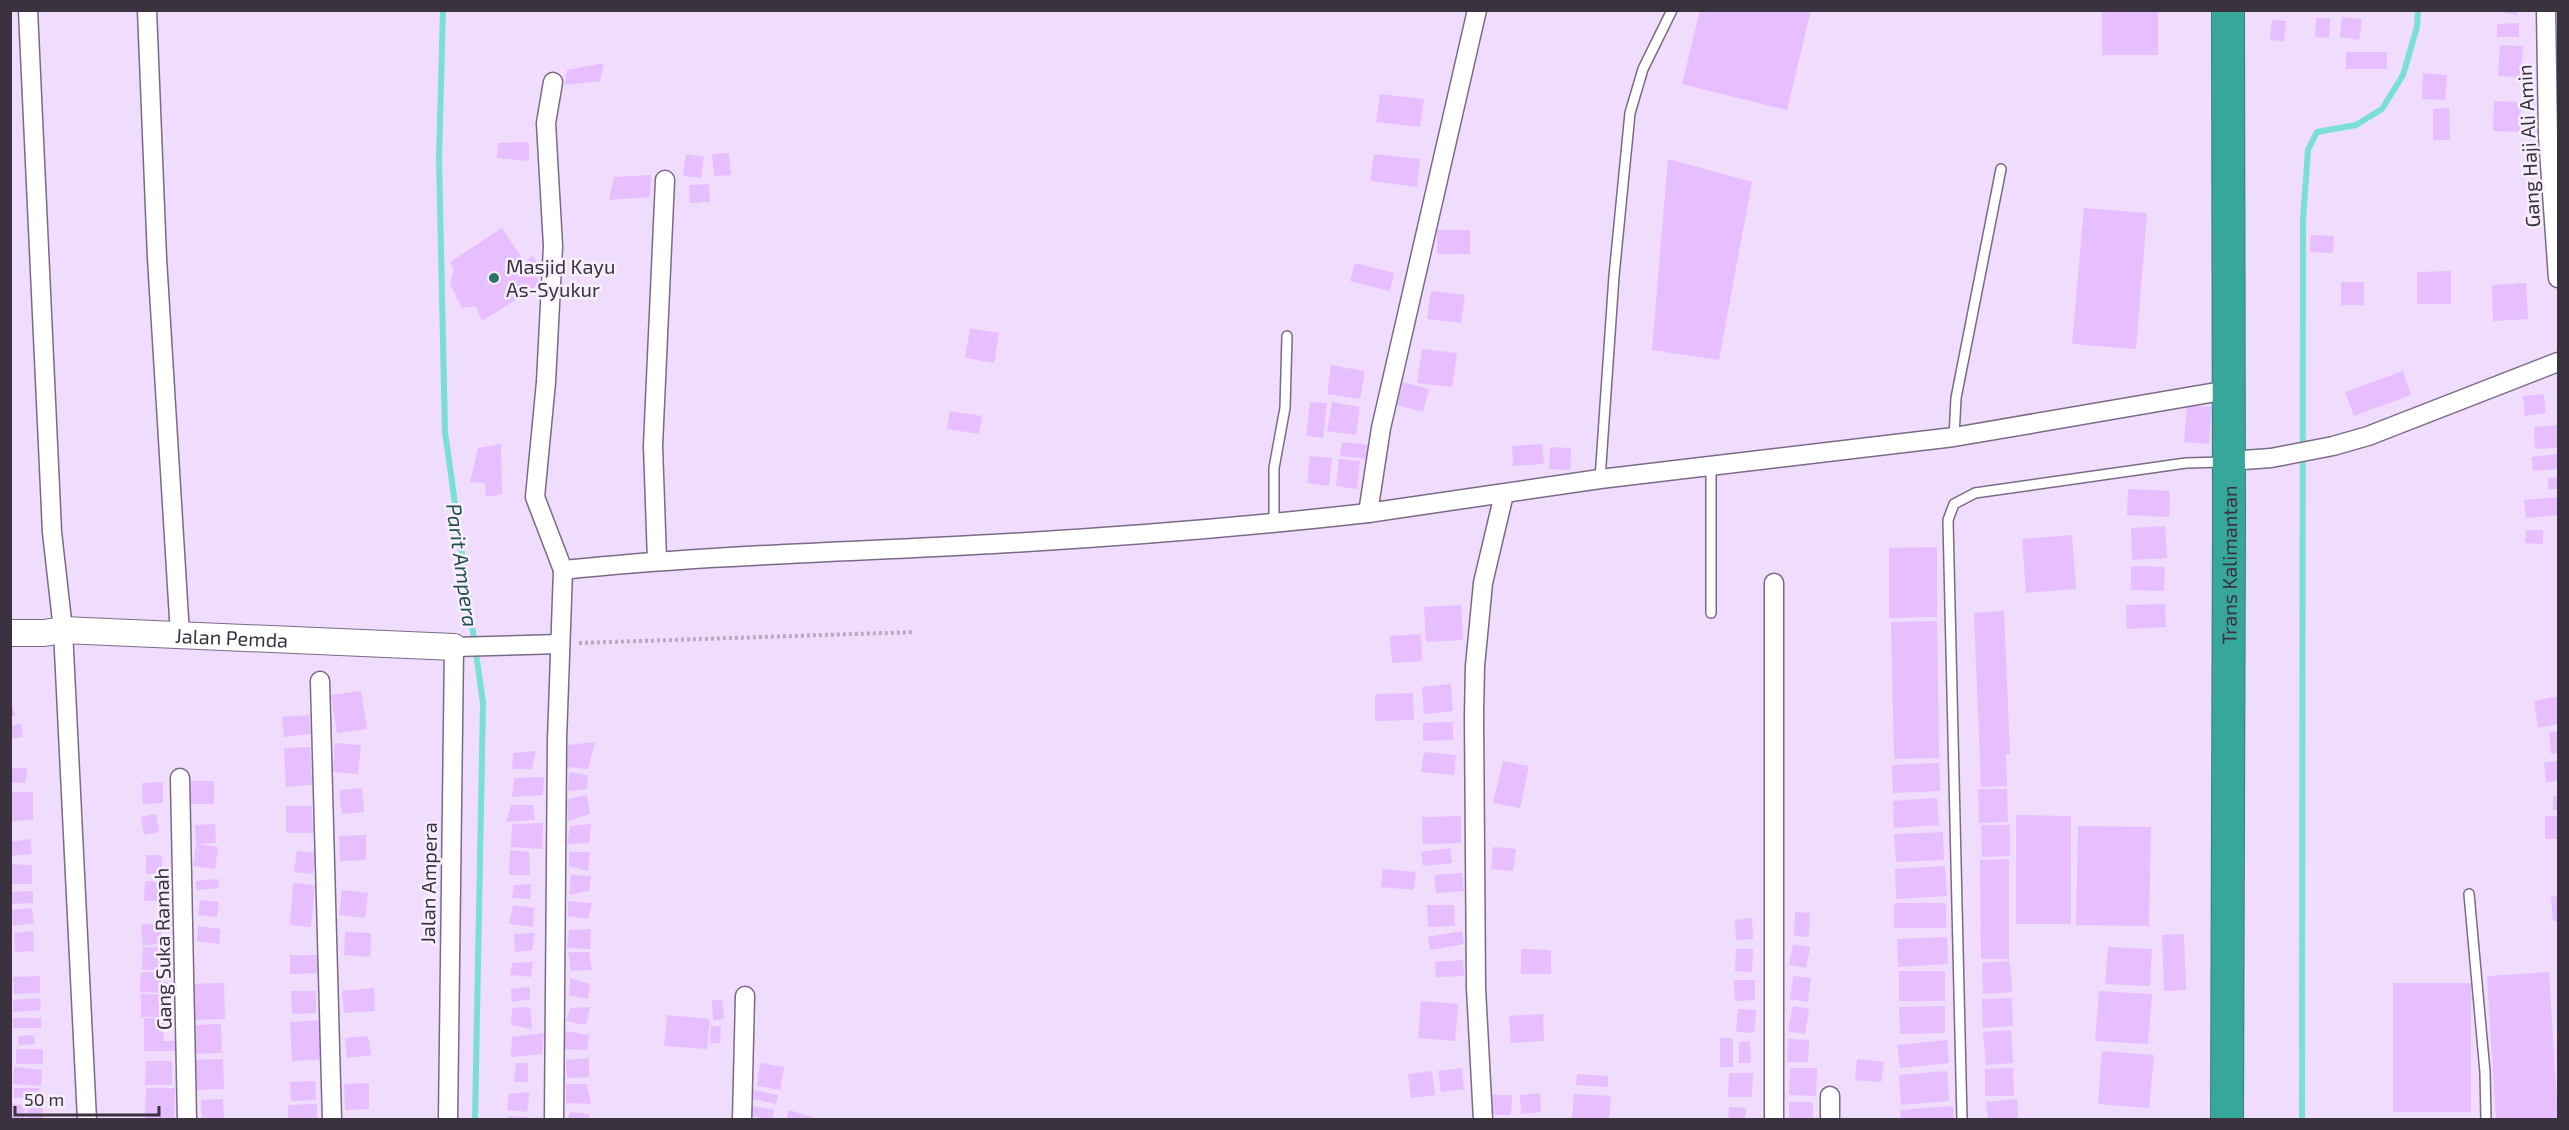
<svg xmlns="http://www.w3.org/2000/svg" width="2569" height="1130" font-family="'Exo 2',sans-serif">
  <rect width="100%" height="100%" fill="#f0ddfd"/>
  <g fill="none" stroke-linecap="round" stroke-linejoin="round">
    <g stroke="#7ae0d4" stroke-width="6">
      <polyline points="443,10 439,158 445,432 483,703 475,1120"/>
      <polyline points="2302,1120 2303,220 2308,150 2317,132 2356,125 2382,109 2403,75 2417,27 2418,10"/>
    </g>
  </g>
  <g fill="#e7beff">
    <polygon points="1700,10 1811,10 1787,110 1682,84"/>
    <rect x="2102" y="10" width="56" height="45"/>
    <polygon points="2491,10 2518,10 2517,15"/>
    <polygon points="2342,17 2362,19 2359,40 2340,37"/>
    <polygon points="2316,18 2330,18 2329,38 2315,37"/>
    <polygon points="2272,20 2286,21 2284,41 2270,40"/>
    <polygon points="2519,23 2519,37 2497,37 2497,24"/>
    <polygon points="2500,45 2523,46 2521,77 2498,76"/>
    <rect x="2346" y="52" width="41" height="17"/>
    <polygon points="604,63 600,81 565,85 567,70"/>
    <polygon points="2423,73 2447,75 2445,100 2422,99"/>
    <polygon points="1380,94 1424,99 1420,127 1376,122"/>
    <polygon points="2494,101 2521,102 2520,132 2493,131"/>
    <polygon points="2449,108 2450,140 2433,140 2433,109"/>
    <polygon points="529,142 529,161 497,158 498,143"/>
    <polygon points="729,153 731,175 714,176 712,154"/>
    <polygon points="686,154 704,157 701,178 683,176"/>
    <polygon points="1374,154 1420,159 1417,187 1370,181"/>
    <polygon points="1668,159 1752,182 1719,360 1652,350"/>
    <polygon points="651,175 650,197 609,200 614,177"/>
    <polygon points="709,184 710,202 690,203 689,185"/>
    <polygon points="2084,208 2147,213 2136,349 2072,344"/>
    <polygon points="502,228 525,263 532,256 542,268 535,272 540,284 482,321 476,306 462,308 450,284 454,269 450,262"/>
    <rect x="1437" y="230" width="33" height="24"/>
    <polygon points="2311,235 2334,236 2333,253 2310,252"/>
    <polygon points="1355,263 1394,273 1390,291 1350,281"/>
    <polygon points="2451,271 2451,304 2417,304 2417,272"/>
    <rect x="2341" y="282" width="23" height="23"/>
    <polygon points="2526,283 2528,319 2493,321 2492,285"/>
    <polygon points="1431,291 1465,295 1461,323 1427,319"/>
    <polygon points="970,328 999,333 994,363 965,358"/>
    <polygon points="1422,349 1457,353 1452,387 1417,383"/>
    <polygon points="1331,365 1365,371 1360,399 1327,394"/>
    <polygon points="2403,371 2411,395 2354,416 2345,392"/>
    <polygon points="1403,382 1429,389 1423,412 1397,405"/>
    <polygon points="2544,394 2546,413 2525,416 2523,396"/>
    <polygon points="1310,402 1327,403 1323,438 1306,436"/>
    <polygon points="1332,402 1360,407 1356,435 1327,431"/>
    <polygon points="2187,405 2211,407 2209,444 2184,442"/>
    <polygon points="950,411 982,416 979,434 947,429"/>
    <polygon points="2557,425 2558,448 2535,449 2534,427"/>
    <polygon points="1342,442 1369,445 1368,459 1340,456"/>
    <polygon points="501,444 502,494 486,497 485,483 470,482 478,448"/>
    <polygon points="1542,444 1544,464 1513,466 1512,446"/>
    <polygon points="1550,447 1571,448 1570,470 1549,469"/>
    <polygon points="2558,454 2558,469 2533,471 2532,457"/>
    <polygon points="1310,456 1332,458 1329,486 1307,483"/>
    <polygon points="1339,459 1360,461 1357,489 1336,486"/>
    <polygon points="2558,477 2558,489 2548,489 2548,478"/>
    <polygon points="2128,489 2170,491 2169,517 2127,515"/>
    <polygon points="2558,497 2558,515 2526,518 2524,500"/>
    <polygon points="2165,526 2167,558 2132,560 2131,528"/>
    <polygon points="2526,530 2543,530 2543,544 2525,543"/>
    <polygon points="2072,535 2076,589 2026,593 2022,539"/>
    <polygon points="1937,547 1937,617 1889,618 1889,548"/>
    <polygon points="2131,566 2165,567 2164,591 2131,590"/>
    <polygon points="2165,604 2166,627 2127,629 2126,605"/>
    <polygon points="1461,605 1463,640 1426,642 1424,607"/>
    <polygon points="2004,611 2010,754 2006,754 2007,786 1981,787 1974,613"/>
    <polygon points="1937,621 1939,758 1894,759 1891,622"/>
    <polygon points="1421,634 1422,661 1392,663 1390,636"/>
    <polygon points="1451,684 1453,711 1424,714 1422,687"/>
    <polygon points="361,691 367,729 337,733 331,695"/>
    <polygon points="1413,693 1414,720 1375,721 1375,694"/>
    <polygon points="10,695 15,716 10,716"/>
    <polygon points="2558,696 2558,724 2538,728 2534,701"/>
    <polygon points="309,715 311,734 284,737 282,717"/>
    <polygon points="1453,722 1453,740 1423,741 1423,723"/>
    <polygon points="21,724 23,737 10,739 10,726"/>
    <polygon points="2558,731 2558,753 2551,754 2549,732"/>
    <polygon points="595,742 588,769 566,767 568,745"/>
    <polygon points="335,743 361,745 358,774 333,772"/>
    <polygon points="310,747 312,785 286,787 284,748"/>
    <polygon points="536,751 532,769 512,769 513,753"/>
    <polygon points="1424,752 1456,755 1454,775 1421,772"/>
    <polygon points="1503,761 1529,766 1520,808 1493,803"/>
    <polygon points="2558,761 2558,781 2546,782 2544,762"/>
    <polygon points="1939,763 1940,791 1893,793 1892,765"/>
    <polygon points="10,768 27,768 26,783 10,782"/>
    <polygon points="569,772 588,775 587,789 568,791"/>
    <polygon points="544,777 543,795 512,797 514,778"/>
    <rect x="191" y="781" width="23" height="23"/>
    <polygon points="163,782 163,803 143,804 142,783"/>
    <polygon points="362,788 364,812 342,814 339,790"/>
    <polygon points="1978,789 2007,789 2008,822 1979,823"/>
    <polygon points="10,792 33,792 33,820 10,821"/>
    <polygon points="587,795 590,814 568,821 567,799"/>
    <rect x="2553" y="796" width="5" height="14"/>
    <polygon points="1937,798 1939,825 1894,828 1893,801"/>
    <polygon points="511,805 533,805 535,820 506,822"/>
    <polygon points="286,806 312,806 313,833 286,833"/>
    <polygon points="156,814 159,832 144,835 141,817"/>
    <polygon points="2016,815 2071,816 2071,924 2016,924"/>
    <polygon points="1461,816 1461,843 1423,844 1422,817"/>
    <rect x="2545" y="816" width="13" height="23"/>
    <polygon points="543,823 542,849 511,847 512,824"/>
    <polygon points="215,824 216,843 196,844 195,825"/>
    <polygon points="591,824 589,843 567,844 570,826"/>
    <polygon points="1981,825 2010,825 2010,856 1982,857"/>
    <polygon points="2078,826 2151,827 2149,926 2076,925"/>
    <polygon points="1943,832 1944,860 1896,862 1894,834"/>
    <polygon points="366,835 366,860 340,861 339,836"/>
    <polygon points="30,839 32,854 10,856 10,842"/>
    <polygon points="196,844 218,847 215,869 193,866"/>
    <polygon points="1493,847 1516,849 1513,871 1491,869"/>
    <polygon points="1450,848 1452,863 1423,866 1421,852"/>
    <polygon points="510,850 529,852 530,875 509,875"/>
    <polygon points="297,851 315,853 313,874 294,872"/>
    <polygon points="569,852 590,852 588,871 569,866"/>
    <rect x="146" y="855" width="16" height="19"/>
    <polygon points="2009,859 2009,959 1981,959 1980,860"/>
    <polygon points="10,864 32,865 32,884 10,884"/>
    <polygon points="1945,866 1947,896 1896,899 1895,869"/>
    <polygon points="1383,869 1416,872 1414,890 1381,887"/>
    <polygon points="1462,873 1464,891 1436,893 1434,875"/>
    <polygon points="571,875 591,876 589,891 569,895"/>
    <polygon points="218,879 219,888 196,890 196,881"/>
    <polygon points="145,881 162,882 161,901 144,901"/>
    <polygon points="293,883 315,885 311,927 290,925"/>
    <polygon points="531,884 530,899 512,898 514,885"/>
    <polygon points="342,890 368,893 365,918 339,915"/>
    <polygon points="33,891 33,903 12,904 12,892"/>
    <polygon points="2558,896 2558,921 2553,921 2551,897"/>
    <polygon points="200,900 219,902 217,917 198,915"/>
    <polygon points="568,901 592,903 588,919 568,916"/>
    <rect x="1894" y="903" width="52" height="25"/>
    <polygon points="513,905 534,908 533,927 509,924"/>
    <polygon points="1427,905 1454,905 1455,926 1428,927"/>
    <polygon points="32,908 34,923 13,926 12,910"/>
    <polygon points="1795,912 1810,913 1809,937 1794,936"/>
    <polygon points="1752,918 1753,939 1736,940 1735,920"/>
    <polygon points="160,923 162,943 143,946 141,925"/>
    <polygon points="198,926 220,929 219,944 197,941"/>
    <polygon points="591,929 590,949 567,948 569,930"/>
    <polygon points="33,931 34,951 15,952 14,933"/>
    <polygon points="1462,931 1464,944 1430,950 1428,937"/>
    <polygon points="345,932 371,933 370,957 344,955"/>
    <polygon points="535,933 532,950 515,952 514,934"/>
    <polygon points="2184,934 2186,990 2164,991 2162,935"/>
    <polygon points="1947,937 1948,964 1898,967 1897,939"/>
    <polygon points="1793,944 1810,947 1806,968 1789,965"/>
    <polygon points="143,947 172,947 171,970 142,970"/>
    <polygon points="2108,947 2152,949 2150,986 2105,984"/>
    <polygon points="1521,949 1551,950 1551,974 1521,974"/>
    <polygon points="1736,949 1753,949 1752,972 1735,971"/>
    <polygon points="568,952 589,952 592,970 571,971"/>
    <polygon points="290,955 320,955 320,973 290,974"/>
    <polygon points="1463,960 1464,976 1436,977 1435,962"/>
    <polygon points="2010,961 2012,992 1983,994 1982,963"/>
    <polygon points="533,962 531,977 510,975 512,963"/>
    <rect x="1899" y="971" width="46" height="30"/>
    <polygon points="141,972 161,972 161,982 168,982 168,993 140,992"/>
    <polygon points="2549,972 2558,1120 2496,1120 2487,976"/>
    <polygon points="40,976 40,993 14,994 13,977"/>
    <polygon points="1793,976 1811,978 1808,1002 1790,999"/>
    <polygon points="570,978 590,984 588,999 569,995"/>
    <polygon points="1734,980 1755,980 1755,1000 1735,1001"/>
    <polygon points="224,983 225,1019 191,1020 190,984"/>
    <rect x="2393" y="983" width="78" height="129"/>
    <polygon points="530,987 530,999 512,1002 511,989"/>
    <polygon points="374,988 375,1011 344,1013 342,991"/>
    <polygon points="291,991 316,991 316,1013 292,1014"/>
    <polygon points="2099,991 2152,994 2148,1044 2095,1041"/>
    <polygon points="141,994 169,995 168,1017 141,1017"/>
    <polygon points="40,998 41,1010 13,1012 13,1000"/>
    <polygon points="2012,998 2013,1026 1983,1028 1982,999"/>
    <polygon points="712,1000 722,1000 724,1019 713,1020"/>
    <polygon points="1421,1001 1458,1004 1455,1041 1418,1038"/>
    <polygon points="1793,1006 1809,1009 1805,1034 1788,1031"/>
    <polygon points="1945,1006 1945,1033 1900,1034 1899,1007"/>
    <polygon points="530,1007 532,1029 511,1025 512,1008"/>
    <polygon points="590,1007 586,1025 566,1021 570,1008"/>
    <polygon points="1738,1009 1756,1010 1754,1033 1736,1032"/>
    <polygon points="1543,1014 1544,1041 1511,1043 1509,1016"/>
    <polygon points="667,1015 710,1019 707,1049 664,1046"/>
    <rect x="13" y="1018" width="28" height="10"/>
    <polygon points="144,1018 164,1018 163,1041 175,1041 175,1051 144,1051"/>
    <polygon points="326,1020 328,1059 292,1061 290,1022"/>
    <polygon points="221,1024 222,1053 194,1054 193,1025"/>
    <polygon points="711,1026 721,1026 720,1043 710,1043"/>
    <polygon points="2011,1030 2013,1063 1986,1065 1983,1032"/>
    <polygon points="565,1031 589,1035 587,1050 564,1049"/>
    <polygon points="544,1033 542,1054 511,1057 512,1037"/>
    <polygon points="34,1035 35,1044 19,1045 18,1036"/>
    <polygon points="368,1036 371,1055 347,1058 345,1038"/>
    <rect x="1720" y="1038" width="13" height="29"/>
    <polygon points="1788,1039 1809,1040 1808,1062 1787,1062"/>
    <polygon points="1947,1040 1949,1063 1900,1068 1897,1045"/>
    <polygon points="1750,1041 1751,1063 1739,1063 1739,1042"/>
    <rect x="16" y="1049" width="27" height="15"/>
    <polygon points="2102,1051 2154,1055 2149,1108 2098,1104"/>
    <polygon points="589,1058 589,1077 567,1078 566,1060"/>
    <polygon points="223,1059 224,1089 193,1090 192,1060"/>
    <polygon points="1857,1059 1884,1062 1881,1082 1855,1080"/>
    <polygon points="146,1061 172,1061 172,1085 145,1085"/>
    <polygon points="516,1063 528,1063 528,1082 514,1082"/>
    <polygon points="760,1063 784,1067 780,1090 757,1086"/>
    <polygon points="14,1067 42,1070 41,1086 13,1084"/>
    <polygon points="1462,1068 1464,1089 1441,1092 1438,1071"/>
    <polygon points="1790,1068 1817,1068 1816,1096 1789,1095"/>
    <polygon points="2013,1068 2014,1096 1985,1096 1985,1069"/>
    <polygon points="1432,1071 1435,1095 1411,1098 1408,1074"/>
    <polygon points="1947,1071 1949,1101 1901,1105 1899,1075"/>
    <polygon points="1729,1073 1753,1073 1752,1097 1728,1097"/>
    <polygon points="1577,1074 1608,1076 1608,1087 1576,1085"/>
    <polygon points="315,1081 316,1100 291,1101 290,1082"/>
    <polygon points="369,1083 369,1109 345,1110 344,1084"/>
    <polygon points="566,1084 587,1084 591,1104 566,1103"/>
    <rect x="14" y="1088" width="25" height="10"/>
    <polygon points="146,1088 175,1088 174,1119 145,1119"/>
    <polygon points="753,1090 778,1095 776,1104 751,1099"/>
    <polygon points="530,1092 527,1112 507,1110 509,1094"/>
    <polygon points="1540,1093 1541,1112 1521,1114 1520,1095"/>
    <polygon points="1574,1094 1611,1096 1609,1120 1572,1119"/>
    <polygon points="1490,1095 1512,1095 1511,1115 1490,1115"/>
    <polygon points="223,1099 224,1120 202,1120 201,1100"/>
    <polygon points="2017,1099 2018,1120 1988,1120 1986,1102"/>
    <rect x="1789" y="1102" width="24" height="18"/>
    <polygon points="11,1104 25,1105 24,1120 10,1120"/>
    <polygon points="317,1104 317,1120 288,1120 288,1105"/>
    <polygon points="752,1106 774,1110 772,1120 750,1116"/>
    <polygon points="1953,1106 1954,1120 1901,1120 1900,1110"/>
    <polygon points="1729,1107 1746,1108 1745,1120 1728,1120"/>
    <rect x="27" y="1108" width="16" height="12"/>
    <polygon points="789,1110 818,1119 818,1120 786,1120"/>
    <polygon points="570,1112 589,1114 589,1120 567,1120"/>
    <polygon points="508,1116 529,1117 529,1120 508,1120"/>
  </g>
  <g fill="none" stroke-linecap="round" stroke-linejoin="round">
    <g stroke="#7b6a86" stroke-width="12">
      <g id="lane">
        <polyline points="1954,437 1956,398 2001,169"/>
        <polyline points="1600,479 1614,276 1630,113 1643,69 1672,10"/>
        <polyline points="1274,524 1274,468 1285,408 1287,336"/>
        <polyline points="1711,613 1711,468"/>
        <polyline points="2469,894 2485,1072 2486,1120"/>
        <polyline points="1962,1120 1948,520 1954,504 1975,493 2186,463 2224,462"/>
      </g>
    </g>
    <g stroke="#7b6a86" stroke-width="21">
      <g id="street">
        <polyline points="28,10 52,532 63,630 87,1120"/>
        <polyline points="147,10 157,258 180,635"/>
        <polyline points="1477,10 1381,428 1368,513 1600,479 1954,437 2228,390"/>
        <polyline points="2546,10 2548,136 2558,278"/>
        <polyline points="553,82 546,123 553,246 546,382 535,497 563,570"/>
        <polyline points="2229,461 2271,458 2333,446 2368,436 2558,362"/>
        <polyline points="657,560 653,446 665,180"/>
        <polyline points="320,681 332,1120"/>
        <polyline points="180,778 187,1120"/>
        <polyline points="448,1120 454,647 560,644"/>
        <path d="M 554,1120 L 557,740 L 563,570 C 706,555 850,552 993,544 C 1118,537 1244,527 1368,513"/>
        <polyline points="742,1120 745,996"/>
        <polyline points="1483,1120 1476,988 1474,715 1475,666 1483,583 1504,494"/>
        <polyline points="1774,1120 1774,583"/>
        <polyline points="1830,1120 1830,1096"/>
      </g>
    </g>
    <g stroke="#7b6a86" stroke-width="28">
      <g id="secondary">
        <path id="s1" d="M 10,633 L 44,633 L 63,630 L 454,647"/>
      </g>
    </g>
    <g stroke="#397e7b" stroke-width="34">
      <g id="highway">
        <path id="s2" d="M 2227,1120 L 2229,518 L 2228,10"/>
      </g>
    </g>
    <polyline stroke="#b9a9c3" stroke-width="4" stroke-dasharray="3 3" stroke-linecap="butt" points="579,643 915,632"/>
    <use href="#lane" stroke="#fff" stroke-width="9"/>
    <use href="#street" stroke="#fff" stroke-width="18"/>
    <use href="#secondary" stroke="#fff" stroke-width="26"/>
    <use href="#highway" stroke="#38a79b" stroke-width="32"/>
  </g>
  <circle fill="#2c736c" stroke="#f7effc" stroke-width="2" cx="494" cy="278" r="6"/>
  <g text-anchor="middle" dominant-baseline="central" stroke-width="5" stroke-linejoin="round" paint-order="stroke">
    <g font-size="20" fill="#3a333f" stroke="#f7effc">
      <text transform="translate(2528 146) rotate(-93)">Gang Haji Ali Amin</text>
      <text stroke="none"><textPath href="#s2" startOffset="555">Trans Kalimantan</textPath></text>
      <text stroke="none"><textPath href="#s1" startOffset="222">Jalan Pemda</textPath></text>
      <text transform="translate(428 883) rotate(-89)">Jalan Ampera</text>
      <text transform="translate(162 949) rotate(-91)">Gang Suka Ramah</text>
    </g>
    <g font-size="20" fill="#3a333f" stroke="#f7effc" text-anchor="start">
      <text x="506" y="266">Masjid Kayu<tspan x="506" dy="23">As-Syukur</tspan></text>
    </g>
    <g font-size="21" font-style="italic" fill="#22504b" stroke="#f7effc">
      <text transform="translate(463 565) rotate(82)">Parit Ampera</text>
    </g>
  </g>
  <rect width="2569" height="1130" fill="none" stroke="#3a333f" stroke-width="24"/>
  <path d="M15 1106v9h144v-9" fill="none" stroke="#3a333f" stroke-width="3"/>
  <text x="24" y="1106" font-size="18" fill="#3a333f" stroke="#f7effc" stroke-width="4.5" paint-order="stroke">50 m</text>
</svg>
